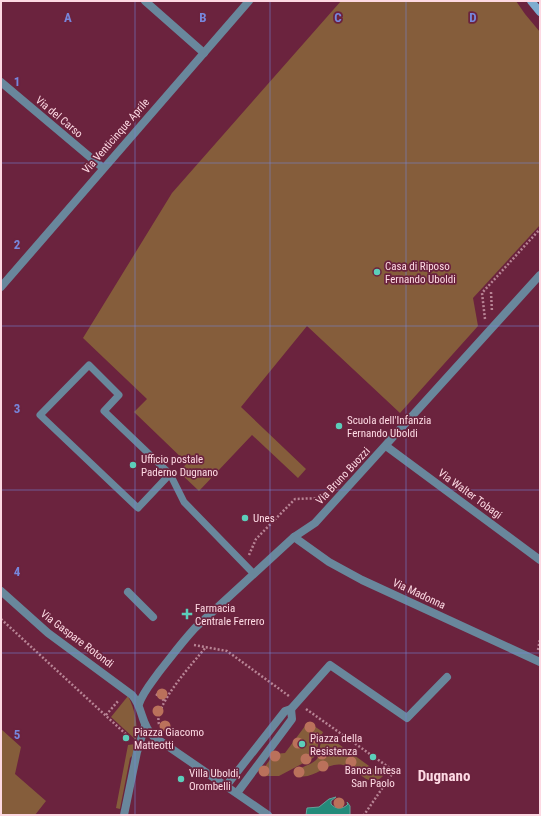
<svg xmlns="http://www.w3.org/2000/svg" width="541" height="816" font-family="'Roboto Condensed',sans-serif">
  <rect width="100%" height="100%" fill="#6b233e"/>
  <g fill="#855d3b">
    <polygon points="341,1 516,1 525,14 540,32 540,225 473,298 478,326 400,413 307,326 241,407 306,469 298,478 252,435 199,491 179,472 187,463 134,412 147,399 83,338 172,193"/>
    <path d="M 128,696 C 135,710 138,724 136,740 L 111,717 Z"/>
    <polygon points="308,722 323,732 319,740 316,755 313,758 279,776 267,776 261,772 274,754 285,753"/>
    <polygon points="1,729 21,747 15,774 46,801 35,815 1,815"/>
    <path d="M 326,735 L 383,776 C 369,791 357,767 343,765 C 326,761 313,782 296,775 L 295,773 C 299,766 311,766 317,759 C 320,755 319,751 320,746 C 321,742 323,738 326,735 Z"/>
    <polygon points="135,744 132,756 130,758 120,809 116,808 128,745"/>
  </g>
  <path fill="#248a7a" stroke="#65a29a" d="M 336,797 L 331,801 L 331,804 C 335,809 343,810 348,804 L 347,802 L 350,806 L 350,815 L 306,815 L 307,808 L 319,807 L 329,799 Z"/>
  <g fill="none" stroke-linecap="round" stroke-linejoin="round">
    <g stroke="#b88495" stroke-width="2.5" stroke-dasharray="2 2" stroke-linecap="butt">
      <polyline points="491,292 492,312"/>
      <polyline points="485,319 482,293 540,229"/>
      <polyline points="249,555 256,539 295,499 322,498"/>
      <polyline points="1,619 130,738"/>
      <polyline points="194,645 227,651 289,696"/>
      <polyline points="538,650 540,639"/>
      <polyline points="156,694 165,701"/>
      <polyline points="306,709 394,771 364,815"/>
      <polyline points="106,715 119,700"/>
      <path d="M 159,724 C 153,706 194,662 206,647"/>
    </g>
    <polyline stroke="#69879c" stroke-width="7" points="170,474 138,508 40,415 89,365 119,395 104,411 170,474 184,502 253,573"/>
    <polyline stroke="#69879c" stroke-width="8" points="128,592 153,617"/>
    <g stroke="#69879c" stroke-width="8">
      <polyline points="145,1 204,53"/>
      <polyline points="1,82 103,168"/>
      <polyline points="1,287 249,1"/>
      <polyline points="386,446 540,560"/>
      <polyline points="294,537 329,562 362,580 540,662"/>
      <path d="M 1,591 L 48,633 L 132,695 C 143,707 141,725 153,736 L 268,815"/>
      <path d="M 139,704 C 143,692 152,682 159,672 C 171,657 182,642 195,628 L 294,537 L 315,523 L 540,275"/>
      <polyline points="291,709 330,665 407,718 447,677"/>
      <polyline points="226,786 285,711 291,709 292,719 237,793"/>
      <polyline points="124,815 137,752 145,726"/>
    </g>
    <polyline stroke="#7eadd0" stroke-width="8" points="531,1 540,12"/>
  </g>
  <g fill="#ba715b">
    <circle cx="162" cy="694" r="5.5"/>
    <circle cx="158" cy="711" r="5.5"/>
    <circle cx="165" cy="726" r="5.5"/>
    <circle cx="310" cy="727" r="5.5"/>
    <circle cx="316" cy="738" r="5.5"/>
    <circle cx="298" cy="743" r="5.5"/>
    <circle cx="322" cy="754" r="5.5"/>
    <circle cx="275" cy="756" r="5.5"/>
    <circle cx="306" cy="759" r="5.5"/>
    <circle cx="351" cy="762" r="5.5"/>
    <circle cx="323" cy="766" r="5.5"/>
    <circle cx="264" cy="771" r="5.5"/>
    <circle cx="299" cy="772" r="5.5"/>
    <circle cx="339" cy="803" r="5.5"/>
  </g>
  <path fill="none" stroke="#7786dc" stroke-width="1" stroke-opacity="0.55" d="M 135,1 L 135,815M 270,1 L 270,815M 406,1 L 406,815M 1,163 L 540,163M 1,326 L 540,326M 1,490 L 540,490M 1,653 L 540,653"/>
  <g fill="#5cceba" stroke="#6b233e" stroke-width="1.5">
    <circle cx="377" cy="272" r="4"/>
    <circle cx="339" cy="426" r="4"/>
    <circle cx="133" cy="465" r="4"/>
    <circle cx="245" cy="518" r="4"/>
    <path d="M185 608h4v4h4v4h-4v4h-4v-4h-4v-4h4z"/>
    <circle cx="126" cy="738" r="4"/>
    <circle cx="302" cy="744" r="4"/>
    <circle cx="373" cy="757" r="4"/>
    <circle cx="181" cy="779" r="4"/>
  </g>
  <g text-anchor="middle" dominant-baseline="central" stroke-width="3.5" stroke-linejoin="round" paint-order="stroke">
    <g font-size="11" fill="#fdd9e3" stroke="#6b233e">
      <text transform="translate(59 117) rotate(40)">Via del Carso</text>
      <text transform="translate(116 136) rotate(-49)">Via Venticinque Aprile</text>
      <text transform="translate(343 476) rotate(-47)">Via Bruno Buozzi</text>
      <text transform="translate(470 494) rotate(36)">Via Walter Tobagi</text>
      <text transform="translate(419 594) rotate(25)">Via Madonna</text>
      <text transform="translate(77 639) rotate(37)">Via Gaspare Rotondi</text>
    </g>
    <g font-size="11" fill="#fdd9e3" stroke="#6b233e" text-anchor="start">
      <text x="385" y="266">Casa di Riposo<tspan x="385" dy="13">Fernando Uboldi</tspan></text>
      <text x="347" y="420">Scuola dell'Infanzia<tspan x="347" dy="13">Fernando Uboldi</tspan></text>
      <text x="141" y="459">Ufficio postale<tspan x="141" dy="13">Paderno Dugnano</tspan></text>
      <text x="253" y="518">Unes</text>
      <text x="195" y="608">Farmacia<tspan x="195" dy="13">Centrale Ferrero</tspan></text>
      <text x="134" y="732">Piazza Giacomo<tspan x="134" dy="13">Matteotti</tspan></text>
      <text x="310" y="738">Piazza della<tspan x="310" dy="13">Resistenza</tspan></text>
      <text x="373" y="770" text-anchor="middle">Banca Intesa<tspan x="373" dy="13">San Paolo</tspan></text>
      <text x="189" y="773">Villa Uboldi,<tspan x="189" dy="13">Orombelli</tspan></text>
    </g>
    <g font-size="15" font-weight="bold" fill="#fdd9e3" stroke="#6b233e">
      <text x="444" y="776">Dugnano</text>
    </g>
  </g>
  <g font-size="13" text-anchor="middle" font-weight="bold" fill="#7786dc" stroke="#6b233e" stroke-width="3.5" stroke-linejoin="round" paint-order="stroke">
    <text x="68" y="22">A</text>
    <text x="203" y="22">B</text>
    <text x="338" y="22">C</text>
    <text x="473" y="22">D</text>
    <text x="17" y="86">1</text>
    <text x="17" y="249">2</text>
    <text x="17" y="413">3</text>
    <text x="17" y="576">4</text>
    <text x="17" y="739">5</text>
  </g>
  <rect width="541" height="816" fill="none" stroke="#fdd9e3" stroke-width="4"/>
</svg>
